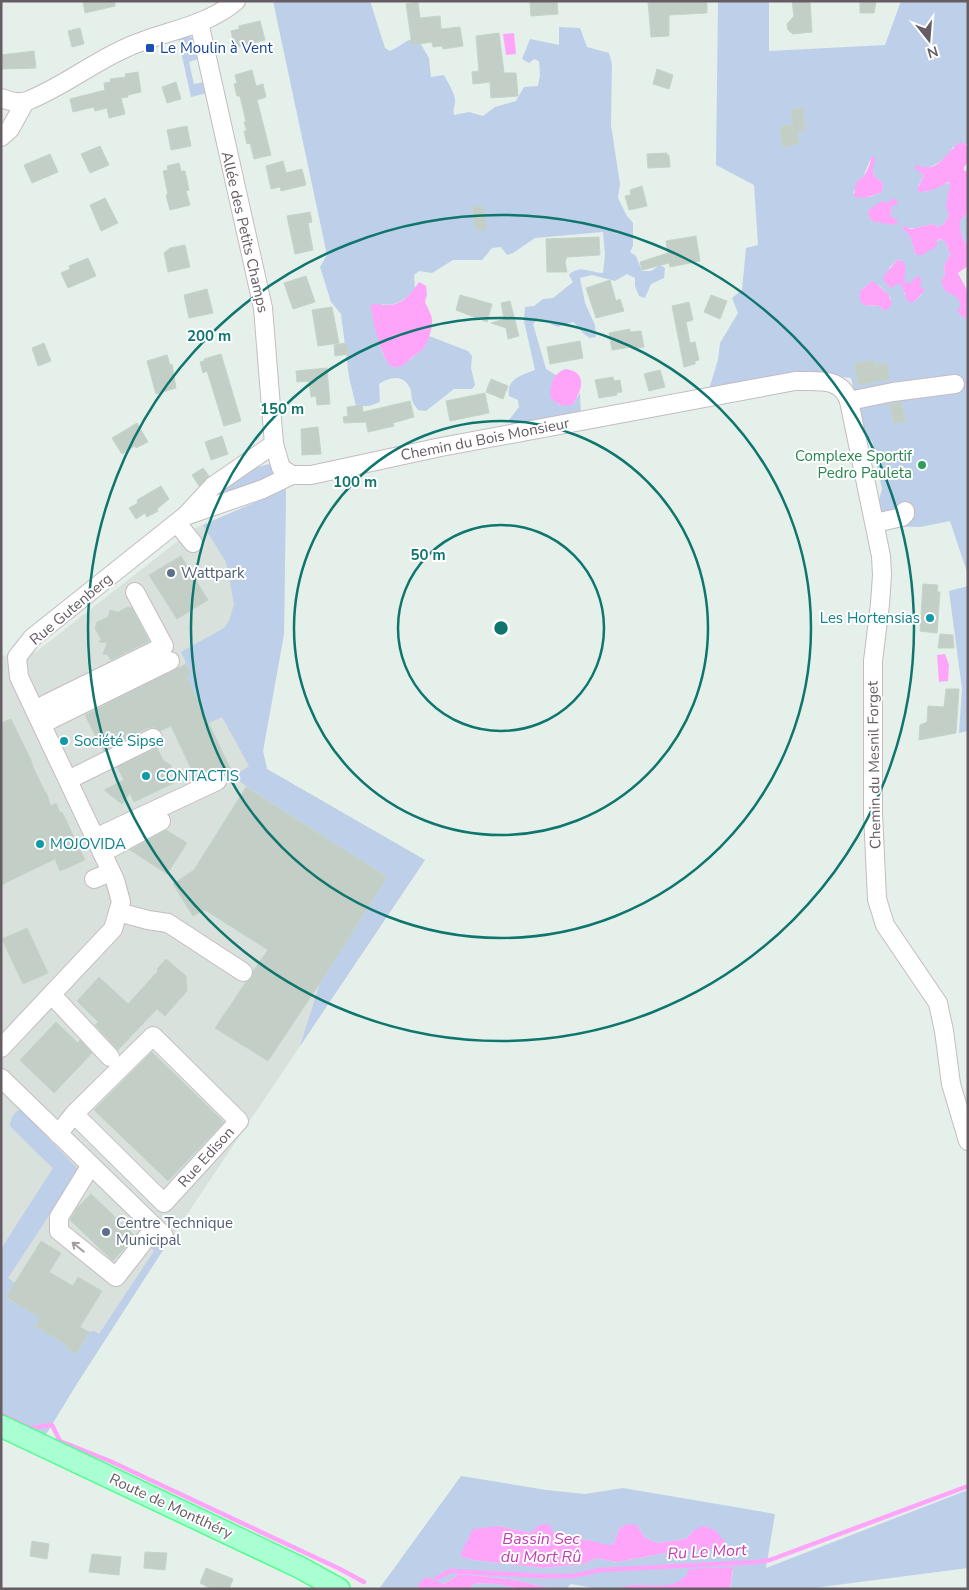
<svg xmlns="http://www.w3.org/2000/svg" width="969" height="1590" font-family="'Nunito Sans',sans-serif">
  <rect width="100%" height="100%" fill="#e4f0e9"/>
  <polygon fill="#d9e1dc" points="286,489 284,634 263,751 267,769 425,860 163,1250 78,1382 1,1343 1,656 36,652 193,529"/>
  <g fill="#becfea" fill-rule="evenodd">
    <path d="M 273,1 L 370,1 L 385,48 L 390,51 C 400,47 406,39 417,38 L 429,58 L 431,77 L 444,75 C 448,83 456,94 455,103 C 454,108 453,110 454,115 L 469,112 L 483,116 L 495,107 L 516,101 L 524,87 L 538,86 L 540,75 L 539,61 L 534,59 L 529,63 L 522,59 L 530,39 L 559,45 L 559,27 L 580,28 L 587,47 L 609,53 L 612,64 L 611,125 L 620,184 L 618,198 L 627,216 L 633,223 L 633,246 L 630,252 L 636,256 L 642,271 L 651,271 L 660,265 L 665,268 L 664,278 L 651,284 L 645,298 L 639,296 L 635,286 L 635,278 L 627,274 L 615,281 L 592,275 L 580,278 L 585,303 L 595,325 L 596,337 L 590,338 C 582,334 579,327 573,322 L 558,327 L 538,319 L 533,324 L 546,369 L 556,375 L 551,386 L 551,398 L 559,405 L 573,404 L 580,393 L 581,416 L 513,427 L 509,420 L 519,407 L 518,400 L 509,396 C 506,379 522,375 535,370 L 524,321 L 525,307 L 534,306 L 543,299 L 553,298 L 573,282 L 569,275 C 579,264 591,273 603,273 L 605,255 L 603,232 L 535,238 L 513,253 L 507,255 L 501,247 L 492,248 L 482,260 L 453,260 L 432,273 L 419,271 L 414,275 L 415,289 C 406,299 396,307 382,304 C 380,322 373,364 400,367 L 421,351 L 429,336 L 468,351 L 472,356 L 471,368 L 475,385 L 472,389 L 454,389 L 426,411 L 418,410 C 416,407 413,404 412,400 C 411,396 412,392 410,388 C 403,374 389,377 379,384 L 380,402 L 369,406 L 356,406 L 349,377 L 341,314 L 331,302 L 320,267 L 327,255 Z"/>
    <path d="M 718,1 L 769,1 L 769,51 L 885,45 L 901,1 L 968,1 L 968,146 L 966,144 L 953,147 C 945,160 934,168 918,170 L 924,176 L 918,186 L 925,192 L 950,182 L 948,210 L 949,215 L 944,224 L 938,227 L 933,224 L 916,228 L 902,228 L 910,236 L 916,255 C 934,253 931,242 941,239 L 946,243 L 950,255 L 944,265 L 945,275 L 944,279 L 951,293 C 961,297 962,308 964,318 L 968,318 L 968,575 L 950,521 L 920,527 L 880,526 L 877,507 L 882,489 L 872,441 L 863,434 L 851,378 L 822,375 L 708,392 L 718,360 L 720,343 L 738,313 L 732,298 L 742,290 L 746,248 L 758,245 L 754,185 L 716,165 ZM 871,158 L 874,176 L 883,183 L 882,192 L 869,197 L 853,193 L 864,175 ZM 884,203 L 892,206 L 890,215 L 898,222 L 872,221 L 868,215 L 869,210 ZM 897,260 L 900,260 L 903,283 L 919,285 L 922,294 L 915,301 L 904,294 L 904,288 L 900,284 L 897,284 L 888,272 L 890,267 ZM 871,282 C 880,285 886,291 891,299 L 884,310 L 879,306 C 865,305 861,309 860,291 Z"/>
    <polygon points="189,34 194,40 198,59 189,62 194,84 204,82 207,93 191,97 178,38"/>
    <path d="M 968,213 L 968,245 C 963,242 959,229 960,223 C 960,219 965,216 968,213 Z"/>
    <path d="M 269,464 L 277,475 L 206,506 C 225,479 238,472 269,464 Z"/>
    <polygon points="286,489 284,634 263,751 267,769 425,860 300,1046 320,983 387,877 247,787 234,776 249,766 222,717 209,723 186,676 191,674 181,652 224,628 229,621 234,604 226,562 203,525"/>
    <polygon points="968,586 968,731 959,733 962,689 949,591"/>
    <path d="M 20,1109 L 79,1170 L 8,1278 L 15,1283 L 6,1298 L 26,1309 L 37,1291 L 52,1300 L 36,1326 L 67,1345 L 66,1347 L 76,1354 L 89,1332 L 94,1331 L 99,1334 L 154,1251 L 148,1244 L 153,1239 L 163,1250 L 78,1382 L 42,1441 L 1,1421 L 1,1249 L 53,1168 L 39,1155 L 10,1126 C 11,1117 13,1114 20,1109 Z"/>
    <path d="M 461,1476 L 546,1490 L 585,1494 L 623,1488 L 775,1514 L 766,1568 L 968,1490 L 968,1568 L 806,1589 L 730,1589 L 733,1571 L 687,1579 L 680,1584 L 665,1588 L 633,1585 L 615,1589 L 600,1589 L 571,1584 L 567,1588 L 555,1589 L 509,1579 L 459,1574 L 444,1584 L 426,1578 L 417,1587 L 418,1589 L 379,1589 ZM 637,1525 L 644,1537 L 657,1543 L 686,1539 L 694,1530 L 722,1549 L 677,1551 L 617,1562 L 596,1558 L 584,1564 L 543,1568 L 473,1560 L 461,1556 L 499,1526 L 530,1533 L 552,1533 L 561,1538 L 587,1540 L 602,1545 L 613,1545 L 620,1528 Z"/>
    <polygon points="488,1583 504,1585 516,1589 469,1589 473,1584"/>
  </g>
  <g fill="#ffa5f9">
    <polygon points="514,33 516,54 506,55 503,34"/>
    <path d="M 961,142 L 968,146 L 968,162 L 964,167 L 964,170 L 968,172 L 968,213 C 965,216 960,219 960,223 C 959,229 963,242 968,245 L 968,266 L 958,273 L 968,292 L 968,318 L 964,318 L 957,311 L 961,305 C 958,295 952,295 945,291 L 941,281 L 945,275 L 944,265 L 950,255 L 946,243 L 941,239 L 937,240 L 937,246 L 922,255 L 916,255 L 910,236 L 902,228 L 903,226 L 911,229 L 933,224 L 938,227 L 944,224 L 949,215 L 946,206 L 950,182 L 948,182 C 941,187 928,192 920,192 L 917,189 L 924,176 L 914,167 L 916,165 C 940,175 944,152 961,142 Z"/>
    <path d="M 871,156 L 875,158 L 873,170 L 874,176 L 883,183 L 882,192 L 865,198 L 854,197 L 856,182 C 865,178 871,166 871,156 Z"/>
    <polygon points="895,198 898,204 892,206 890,215 899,222 892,225 872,221 868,215 868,212 871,208 882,201 886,203"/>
    <path d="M 897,260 L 903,261 C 907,268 905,275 904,283 L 911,283 L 912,280 L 918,276 L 921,278 L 920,286 L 925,290 L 915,301 L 910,303 C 904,297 905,290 900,284 L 897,284 L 892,288 L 886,284 L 883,277 Z"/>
    <path d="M 419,282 L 426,286 L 427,294 L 425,302 C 428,309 433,316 432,324 C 431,333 427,346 420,352 C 417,354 413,356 410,359 C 405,364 400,370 391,366 C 382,361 371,315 371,304 C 377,304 382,305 387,305 C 403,305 411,294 419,282 Z"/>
    <path d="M 871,282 L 874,282 L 888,294 L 892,303 L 888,310 L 884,310 L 879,306 C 867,305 858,309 860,291 Z"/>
    <path d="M 566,369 C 589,373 581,391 573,404 C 563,407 558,406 551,398 C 549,385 553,373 566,369 Z"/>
    <polygon points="945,654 949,665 948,681 939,682 937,655"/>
    <path d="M 549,1524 C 556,1543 569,1537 586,1540 C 596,1541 602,1545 613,1545 L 620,1528 L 627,1524 L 637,1525 L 644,1537 L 657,1543 L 686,1539 L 694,1530 L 703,1526 L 715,1530 L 728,1546 L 722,1549 L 677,1551 L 617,1562 L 596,1558 L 584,1564 L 543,1568 L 473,1560 L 460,1556 L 473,1529 L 499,1526 L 530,1533 L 540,1525 Z"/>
    <path d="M 733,1567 L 730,1589 L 615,1589 C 621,1588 628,1585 634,1585 C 655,1585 683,1590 689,1569 Z"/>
    <path d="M 459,1574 L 509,1579 L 555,1589 C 543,1589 528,1590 516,1588 C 501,1585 489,1582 473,1584 L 469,1589 L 417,1588 L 420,1582 L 427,1577 L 444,1584 Z"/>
  </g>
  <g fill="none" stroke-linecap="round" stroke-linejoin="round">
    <g stroke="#ffa5f9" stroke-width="4.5">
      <polyline points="1,1414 30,1428 52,1425 60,1441 112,1462 340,1569 364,1582"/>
      <polyline points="437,1578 450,1571 545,1576 573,1576 600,1570 758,1562 770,1560 968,1486"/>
    </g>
  </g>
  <g fill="#c3cec6" stroke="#c2d5c8">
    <polygon points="83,1 115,1 115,6 85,13"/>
    <polygon points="530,1 557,1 558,14 531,16"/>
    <polygon points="648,1 707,1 707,13 669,15 669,36 651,37"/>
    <polygon points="792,1 810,1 812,32 793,34 788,30 787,24 794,16"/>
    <polygon points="860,1 876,1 874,13 860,13"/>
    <polygon points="418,2 420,18 440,16 441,29 460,27 463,46 443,49 442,46 433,47 432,42 412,45 406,4"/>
    <polygon points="260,21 265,40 235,48 231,31 239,29 239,26"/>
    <polygon points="80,28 84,44 72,47 68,31"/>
    <polygon points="499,33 504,73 516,73 518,96 491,98 490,82 473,84 472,72 479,71 476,36"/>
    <polygon points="34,51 36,68 1,69 1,55"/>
    <polygon points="657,69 673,75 669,89 653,84"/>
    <polygon points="252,70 256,86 263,84 266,97 257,100 271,155 254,159 250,143 247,144 244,131 247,131 244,122 246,122 240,96 237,96 234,84 237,83 235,75"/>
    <polygon points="138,72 141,92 128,95 128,97 121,98 125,114 109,118 107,108 95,111 94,107 73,112 70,99 105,90 104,83 111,82 110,79 126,77 125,74"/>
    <polygon points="176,82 181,99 167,103 162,87"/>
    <polygon points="803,108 805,130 797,131 799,143 783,148 780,127 793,124 791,109"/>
    <polygon points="187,126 191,146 171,150 167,130"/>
    <polygon points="100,146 109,165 90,173 81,154"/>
    <polygon points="667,153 667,155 669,155 670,167 648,168 647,154"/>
    <polygon points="50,154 58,172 32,183 24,165"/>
    <polygon points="283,161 286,173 302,169 306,185 281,191 280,187 271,189 266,166"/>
    <polygon points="179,163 181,171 185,171 189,190 186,191 190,205 170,210 166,195 168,195 163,171 168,170 167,166"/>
    <polygon points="642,186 647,206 629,210 625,196 631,195 630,190"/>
    <polygon points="105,198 118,223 101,231 90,205"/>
    <polygon points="483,206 487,229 476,231 472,207"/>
    <polygon points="310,212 312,222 308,223 313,250 295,254 287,216"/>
    <polygon points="696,236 700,261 670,267 669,263 642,270 640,262 668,253 666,241"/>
    <polygon points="599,237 600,255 567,257 565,262 567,272 547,272 546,239"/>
    <polygon points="185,245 190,267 168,272 164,253 170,248"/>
    <polygon points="88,258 96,276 68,288 61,273 70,269 69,266"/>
    <polygon points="306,276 315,302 293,309 284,283"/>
    <polygon points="610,280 616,301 620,299 624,311 596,318 586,288"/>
    <polygon points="207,289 213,313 189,318 184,295"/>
    <polygon points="460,295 492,304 487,322 456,310"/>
    <polygon points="711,295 727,301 720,319 704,312"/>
    <polygon points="510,301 519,336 508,339 506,328 491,323 504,319 501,303"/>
    <polygon points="689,302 693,320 686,322 690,343 695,342 699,360 695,361 695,364 684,367 672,306"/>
    <polygon points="332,307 339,343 318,346 312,310"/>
    <polygon points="630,329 630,332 641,331 644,347 632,349 632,347 612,350 609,333"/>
    <polygon points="580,341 583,358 550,364 547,347"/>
    <polygon points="44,343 51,361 38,366 32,348"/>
    <polygon points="346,343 349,354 335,356 334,345"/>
    <polygon points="221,354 241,421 224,426 207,371 203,373 200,362 204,361 204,359"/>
    <polygon points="167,355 170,365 172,364 176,388 156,394 147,361"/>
    <polygon points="874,360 875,365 887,363 890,379 858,385 854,364"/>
    <polygon points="327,368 330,404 317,405 316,396 311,397 309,381 297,382 296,371"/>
    <polygon points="660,370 665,387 649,391 644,374"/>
    <polygon points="613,377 614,381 620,380 622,392 616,393 617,395 599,398 595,380"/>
    <polygon points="491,379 508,386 503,399 486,392"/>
    <polygon points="485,393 489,413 450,421 446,401"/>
    <polygon points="410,401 414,417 393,423 394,426 368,432 366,422 344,423 343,417 348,416 347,407 362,405 363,412"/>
    <polygon points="901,402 906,421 894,424 889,404"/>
    <polygon points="137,423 148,442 136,448 135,446 122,454 112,438"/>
    <polygon points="318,427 321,454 302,455 301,429"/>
    <polygon points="222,436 228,454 211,460 205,442"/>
    <polygon points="203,468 209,476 199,486 192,475"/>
    <polygon points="161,486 169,499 157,509 158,511 147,517 145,513 136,519 129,508 138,503 137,500"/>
    <polygon points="181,556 208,600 177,619 149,575"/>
    <polygon points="923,584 938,585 937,592 940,592 937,633 920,631"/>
    <polygon points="128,607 132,608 149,641 111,660 108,655 103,654 107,643 99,642 101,639 95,628 97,622 108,617 110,610 118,612"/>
    <polygon points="940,634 953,635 954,648 938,648"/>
    <polygon points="186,664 191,674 186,676 234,776 227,779 223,773 217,770 196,779 171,726 160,731 154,727 148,728 103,751 85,715"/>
    <polygon points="946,689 959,689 956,733 919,740 920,725 927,722 928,706 944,707"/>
    <polygon points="11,719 31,760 33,767 45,792 46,792 51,806 56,803 60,813 62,812 85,860 60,871 55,859 1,885 1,723"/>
    <polygon points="157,748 163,760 172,766 168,771 174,783 134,802 130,793 122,804 104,790 124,780 117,767"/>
    <polygon points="246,787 387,877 320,983 268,1061 215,1028 246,982 252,978 253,971 268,950 205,910 193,916 173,884 194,870"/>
    <polygon points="166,830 187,843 167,874 130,850"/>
    <polygon points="27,928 48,973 23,984 2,939"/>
    <polygon points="166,959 186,976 187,991 165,1016 157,1009 118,1050 95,1025 98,1022 77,1001 99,977 128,1004 158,971 157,969"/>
    <polygon points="56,1022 78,1043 80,1040 92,1053 54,1093 20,1060"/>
    <polygon points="152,1052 224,1122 168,1181 94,1110"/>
    <polygon points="91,1194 135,1236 113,1261 70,1220 77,1208"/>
    <polygon points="41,1241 61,1253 49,1272 73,1286 78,1277 102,1291 80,1327 89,1332 76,1354 65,1347 67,1345 35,1326 40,1318 6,1297"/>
    <polygon points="32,1541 49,1544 47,1559 30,1556"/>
    <polygon points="145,1552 167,1553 165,1570 144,1568"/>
    <polygon points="92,1554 121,1557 119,1575 89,1572"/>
    <polygon points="206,1568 233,1579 229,1589 212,1589 200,1583"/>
  </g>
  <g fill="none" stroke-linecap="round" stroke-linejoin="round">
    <g stroke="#c4bcc2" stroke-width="20">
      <g id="minor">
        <path d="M 199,22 L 263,308 L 274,444 L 281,468 L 292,475 L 311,475 L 441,447 L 795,381 C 817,382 840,376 849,401 L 881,556 L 882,575 L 880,604 L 873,661 L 873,813 L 877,899 L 885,925 L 938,1003 L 944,1031 L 951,1084 L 968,1141"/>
        <path d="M 1,98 C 9,101 19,104 27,101 C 63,87 93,62 128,47 C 163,31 206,27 236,1"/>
        <polyline points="1,137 10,129 25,102"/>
        <polyline points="849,401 893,392 955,384"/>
        <polyline points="187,514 213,486 274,444"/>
        <polyline points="177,523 193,543"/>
        <polyline points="875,523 902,517 905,514 905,511"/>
        <polyline points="36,712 46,704 164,646 135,592"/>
        <polyline points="42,725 52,719 170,661"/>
        <polyline points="68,780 153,738"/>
        <polyline points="95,838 217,781"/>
        <polyline points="102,853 161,821"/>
        <polyline points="94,879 111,872"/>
        <polyline points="118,912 148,920 168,923 243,972"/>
        <polyline points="52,995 110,1057"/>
        <polyline points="1,1048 113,929 121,902 115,880 19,677 17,657 32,638 185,516 263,489 292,475"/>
        <polyline points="1,1078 164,1236"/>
        <polyline points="58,1134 74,1114 153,1036 239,1121 164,1203 74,1114"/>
        <polyline points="91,1165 59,1217 59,1231 116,1277 155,1227"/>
      </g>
    </g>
    <g stroke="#4ffe8c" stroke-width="24">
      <polyline id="major" points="1,1426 299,1567 339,1589"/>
    </g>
    <use href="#minor" stroke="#fff" stroke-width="18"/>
    <use href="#major" stroke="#aaffd2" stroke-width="21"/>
  </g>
  <defs><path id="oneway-shaft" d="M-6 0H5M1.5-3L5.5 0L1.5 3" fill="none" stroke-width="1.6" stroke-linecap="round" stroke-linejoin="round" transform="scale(1.25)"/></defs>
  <use stroke="#a39da2" href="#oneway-shaft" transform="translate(78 1247) rotate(-141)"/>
  <g fill="none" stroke="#0f766e" stroke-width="2.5">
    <circle cx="501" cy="628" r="103"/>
    <circle cx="501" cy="628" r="207"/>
    <circle cx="501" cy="628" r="310"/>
    <circle cx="501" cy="628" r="413"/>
  </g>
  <rect fill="#1a4fb4" stroke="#fff" stroke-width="2" x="145" y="43" width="10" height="10" rx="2.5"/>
  <circle fill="#2e9e5b" stroke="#fff" stroke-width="2" cx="922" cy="465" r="5"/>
  <g fill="#5c6f8a" stroke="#fff" stroke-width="2">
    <circle cx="171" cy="573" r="5"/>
    <circle cx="106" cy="1232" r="5"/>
  </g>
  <g fill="#0f9aa8" stroke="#fff" stroke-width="2">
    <circle cx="930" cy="618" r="5"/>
    <circle cx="64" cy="741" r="5"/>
    <circle cx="146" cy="776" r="5"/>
    <circle cx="40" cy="844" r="5"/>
  </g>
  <g text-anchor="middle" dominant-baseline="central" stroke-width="4" stroke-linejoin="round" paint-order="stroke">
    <g font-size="15" fill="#164399" stroke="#fff" text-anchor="start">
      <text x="160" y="48">Le Moulin à Vent</text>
    </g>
    <g font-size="15" fill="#665c64" stroke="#fff">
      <text transform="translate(245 232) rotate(77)">Allée des Petits Champs</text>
      <text transform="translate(485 439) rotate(-11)">Chemin du Bois Monsieur</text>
      <text transform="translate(71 609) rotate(-40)">Rue Gutenberg</text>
      <text transform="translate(874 765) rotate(-91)">Chemin du Mesnil Forget</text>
      <text transform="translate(206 1157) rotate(-48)">Rue Edison</text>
      <text transform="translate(171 1506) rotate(25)">Route de Montlhéry</text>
    </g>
    <g font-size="15" fill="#27864d" stroke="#fff" text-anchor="end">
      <text x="912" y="456">Complexe Sportif<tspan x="912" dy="17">Pedro Pauleta</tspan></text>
    </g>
    <g font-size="15" fill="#4e5e75" stroke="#fff" text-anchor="start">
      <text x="181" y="573">Wattpark</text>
      <text x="116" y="1223">Centre Technique<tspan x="116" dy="17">Municipal</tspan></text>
    </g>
    <g font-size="15" fill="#0d838f" stroke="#fff" text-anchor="start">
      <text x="920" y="618" text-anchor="end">Les Hortensias</text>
      <text x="74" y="741">Société Sipse</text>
      <text x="156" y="776">CONTACTIS</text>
      <text x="50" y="844">MOJOVIDA</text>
    </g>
    <g font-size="16" font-style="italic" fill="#c63ab2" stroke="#fff">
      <text x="541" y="1539">Bassin Sec<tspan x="541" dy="18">du Mort Rû</tspan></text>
      <text transform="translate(707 1552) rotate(-3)">Ru Le Mort</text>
    </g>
  </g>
  <circle cx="501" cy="628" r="8" fill="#0f766e" stroke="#fff" stroke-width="2.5"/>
  <g font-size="15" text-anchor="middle" font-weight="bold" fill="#0f766e" stroke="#fff" stroke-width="4" stroke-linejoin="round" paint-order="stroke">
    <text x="209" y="341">200 m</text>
    <text x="282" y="414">150 m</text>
    <text x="355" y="487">100 m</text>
    <text x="428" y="560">50 m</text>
  </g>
  <rect width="969" height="1590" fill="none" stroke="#665c64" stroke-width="5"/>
  <g transform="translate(929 40) rotate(163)" stroke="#ffffff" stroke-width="4" paint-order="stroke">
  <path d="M0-4L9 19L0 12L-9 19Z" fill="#665c64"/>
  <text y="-8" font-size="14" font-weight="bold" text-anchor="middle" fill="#665c64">N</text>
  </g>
</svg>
